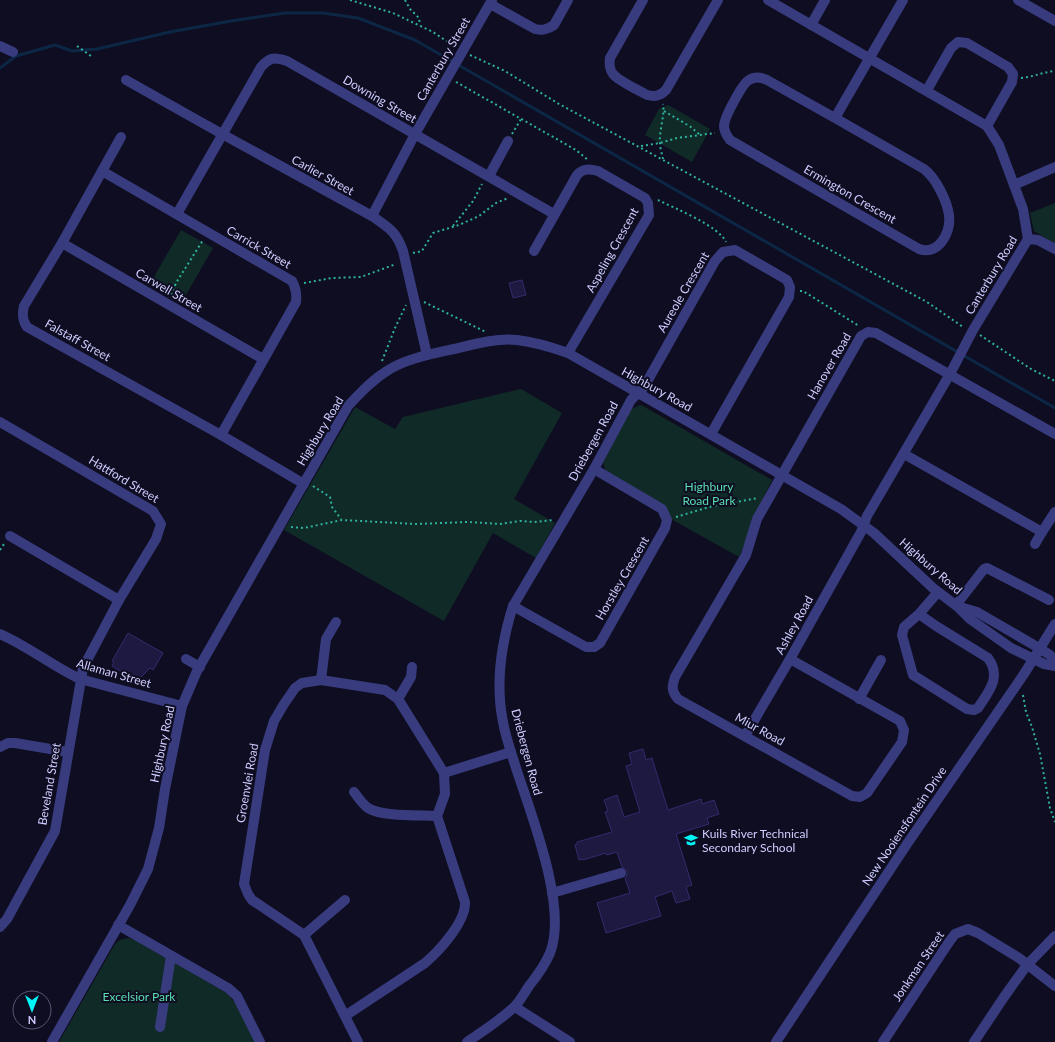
<svg xmlns="http://www.w3.org/2000/svg" width="1055" height="1042" font-family="Lato,sans-serif">
  <rect width="100%" height="100%" fill="#0f0d21"/>
  <g fill="#102b27">
    <polygon points="668,105 710,129 692,162 645,135 659,109"/>
    <polygon points="1055,203 1055,244 1034,231 1030,213"/>
    <polygon points="181,230 213,248 183,300 151,282"/>
    <polygon points="521,389 562,413 514,499 555,523 536,558 493,533 444,621 284,530 355,407 395,429 403,417"/>
    <polygon points="640,405 643,406 772,480 751,523 746,542 739,557 671,519 667,509 606,472 603,463 631,409"/>
    <path d="M 128,938 L 135,940 L 225,992 C 240,1005 247,1025 256,1042 L 59,1042 L 115,944 L 120,940 Z"/>
  </g>
  <g fill="none" stroke-linecap="round" stroke-linejoin="round">
    <polyline stroke="#0c2745" stroke-width="3" points="0,68 16,56 55,45 72,51 97,49 170,32 231,21 285,13 323,13 358,18 415,40 1055,408"/>
  </g>
  <g fill="#1e1941" stroke="#322b6d">
    <polygon points="522,280 526,295 513,298 509,283"/>
    <polygon points="128,633 163,653 153,670 150,668 140,678 125,674 112,666 114,662 112,661"/>
    <polygon points="643,749 646,760 652,758 668,810 701,799 702,804 714,800 719,814 707,818 709,824 676,834 692,885 686,887 690,899 676,903 672,891 655,897 661,916 606,933 597,903 630,893 625,878 627,875 627,871 622,867 617,852 607,855 606,853 583,860 582,859 579,860 575,845 577,844 577,842 612,832 605,812 608,811 604,800 617,795 624,817 640,812 626,766 632,764 629,753"/>
  </g>
  <g fill="none" stroke-linecap="round" stroke-linejoin="round">
    <g stroke="#2eb19d" stroke-width="2" stroke-dasharray="2 3" stroke-linecap="butt">
      <polyline points="350,0 393,13 433,32 454,46"/>
      <polyline points="405,0 410,9 419,18 420,25"/>
      <polyline points="77,46 91,56"/>
      <polyline points="470,55 505,71 559,104 927,302 963,327"/>
      <path d="M 1021,78 C 1033,77 1043,72 1055,71"/>
      <polyline points="456,82 576,150 588,160"/>
      <polyline points="664,111 691,127 700,135"/>
      <polyline points="512,134 521,119"/>
      <polyline points="641,146 660,143 677,138 715,133"/>
      <path d="M 663,159 C 662,154 660,148 660,143 C 659,130 665,116 663,104"/>
      <path d="M 658,200 C 674,208 719,226 726,242"/>
      <polyline points="453,226 473,201 482,184"/>
      <polyline points="413,253 422,251 433,233 459,225 479,216 496,203 508,198"/>
      <polyline points="304,283 332,278 361,277 396,264"/>
      <polyline points="800,291 803,291 859,326"/>
      <polyline points="171,295 176,283 203,240"/>
      <polyline points="424,302 486,332"/>
      <polyline points="980,335 1031,369 1055,381"/>
      <polyline points="382,361 395,328 406,305"/>
      <polyline points="313,486 330,497 332,507 341,519"/>
      <polyline points="676,517 709,507 758,498"/>
      <polyline points="291,527 304,528 342,520 416,524 468,522 500,524 520,521 534,522 553,520"/>
      <polyline points="0,550 4,544"/>
      <polyline points="1023,695 1026,712 1032,727 1040,754 1050,808 1055,822"/>
    </g>
    <g stroke="#383c7f" stroke-width="10">
      <path d="M 643,0 L 610,58 C 609,64 610,72 615,76 C 621,82 638,90 647,95 C 655,97 660,96 666,90 L 718,0"/>
      <polyline points="1018,0 1055,21"/>
      <path d="M 490,4 L 535,29 C 543,31 548,29 554,25 L 568,0"/>
      <polyline points="811,25 825,0"/>
      <polyline points="0,46 13,52"/>
      <path d="M 126,80 L 222,134 L 372,216 C 389,228 396,231 403,251 L 427,355"/>
      <polyline points="927,90 951,48 958,42 967,43 1008,67 1013,74 1012,82 987,126"/>
      <path d="M 835,118 L 924,169 C 936,178 947,201 949,215 C 951,232 939,256 919,249 L 730,140 C 727,136 724,132 724,126 C 724,118 742,84 749,80 C 755,76 761,77 767,80 L 835,118 L 903,0"/>
      <path d="M 121,137 L 62,243 L 24,306 C 22,314 22,320 27,327 L 221,435 L 304,484"/>
      <path d="M 102,171 L 292,281 C 296,288 297,294 296,302 L 221,435"/>
      <polyline points="489,176 508,141"/>
      <polyline points="1014,185 1055,167"/>
      <path d="M 177,214 L 261,67 C 270,57 274,57 287,61 L 554,214"/>
      <polyline points="372,216 415,134 492,0"/>
      <polyline points="1028,239 1038,240 1055,249"/>
      <polyline points="62,243 263,359"/>
      <path d="M 534,251 L 577,175 C 583,168 590,169 598,171 L 645,198 L 648,203 L 649,215 L 568,353"/>
      <polyline points="0,422 153,511 161,524 156,539 119,600 83,668 55,831 7,919 0,927"/>
      <polyline points="904,454 1042,532 1055,512"/>
      <polyline points="10,536 119,600"/>
      <polyline points="1035,544 1042,532"/>
      <polyline points="956,605 984,569 987,568 1049,600"/>
      <polyline points="513,606 586,647 594,647 600,643 665,528 667,520 662,509 594,469"/>
      <polyline points="960,607 977,612 1039,648 1050,655 1055,661"/>
      <path d="M 919,614 L 936,626 L 988,658 C 1002,677 989,691 978,708 L 974,710 L 967,709 L 913,675 L 902,635 L 904,627 L 919,614 L 938,592"/>
      <path d="M 0,634 C 28,646 52,666 80,679 L 182,706"/>
      <polyline points="186,659 200,667"/>
      <path d="M 790,659 L 900,721 L 904,730 L 902,742 L 867,793 L 860,797 L 852,796 L 678,699 C 671,691 672,686 675,677 L 746,555 L 757,519 L 861,336 L 868,332 L 876,333 L 1055,434"/>
      <polyline points="321,680 326,639 336,622"/>
      <polyline points="398,699 411,677 412,667"/>
      <polyline points="859,699 881,660"/>
      <polyline points="745,736 790,659 861,532 867,516 950,374 973,330 1028,239 1023,209 999,145 987,126 768,0"/>
      <polyline points="0,747 8,743 15,743 68,752"/>
      <polyline points="444,773 511,752"/>
      <path d="M 354,792 C 358,797 362,804 368,808 C 382,817 419,815 437,816"/>
      <polyline points="552,893 621,873"/>
      <polyline points="118,925 228,988 237,996 260,1042"/>
      <polyline points="304,935 345,900"/>
      <polyline points="515,1007 570,1042"/>
      <path d="M 345,1016 L 425,963 C 439,951 466,922 465,902 L 437,816 L 445,794 L 444,773 L 398,699 L 385,690 L 321,680 L 302,683 L 295,688 L 284,704 L 274,721 L 265,750 L 244,884 L 248,894 L 252,900 L 304,935 L 358,1042"/>
      <polyline points="160,1027 171,956"/>
      <path d="M 52,1042 L 130,905 L 148,869 L 159,828 L 165,789 L 182,706 L 197,671 L 348,406 C 361,392 373,379 390,369 C 409,358 432,354 454,349 C 475,344 496,338 517,340 C 535,342 551,347 568,353 L 841,509 L 874,533 L 933,588 L 958,607 L 970,619 L 1011,648 L 1044,664 L 1055,666"/>
      <path d="M 467,1042 C 483,1031 499,1021 513,1008 C 520,1002 524,993 529,986 C 537,976 545,965 550,953 C 568,908 532,817 517,771 C 512,755 506,739 503,722 C 495,683 501,644 513,606 L 594,469 L 631,400 L 644,387 L 715,261 L 723,252 L 735,250 L 787,280 L 790,287 L 789,297 L 711,434"/>
      <polyline points="776,1042 907,844 1024,674 1055,624"/>
      <polyline points="883,1042 949,942 955,934 968,929 978,933 1019,958 1055,986"/>
      <polyline points="974,1042 1004,997 1027,965 1055,936"/>
    </g>
  </g>
  <defs>
    <g id="school-bare" transform="scale(1.08)"><path d="M0-5L7-2L0 1L-7-2ZM-4 1L0 2.5L4 1V4Q0 6-4 4Z" fill="#02f4f6" stroke="#0f0d21" stroke-width="2.5" paint-order="stroke"/></g>
  </defs>
  <g fill-rule="evenodd">
    <use href="#school-bare" x="691" y="840"/>
  </g>
  <g text-anchor="middle" dominant-baseline="central" stroke-width="4" stroke-linejoin="round" paint-order="stroke">
    <g font-size="12" fill="#cecdff" stroke="#0f0d21">
      <text transform="translate(443 59) rotate(-60)">Canterbury Street</text>
      <text transform="translate(380 99) rotate(30)">Downing Street</text>
      <text transform="translate(323 175) rotate(29)">Carlier Street</text>
      <text transform="translate(850 194) rotate(30)">Ermington Crescent</text>
      <text transform="translate(259 247) rotate(30)">Carrick Street</text>
      <text transform="translate(612 250) rotate(-61)">Aspeling Crescent</text>
      <text transform="translate(991 275) rotate(-59)">Canterbury Road</text>
      <text transform="translate(169 290) rotate(30)">Carwell Street</text>
      <text transform="translate(683 292) rotate(-60)">Aureole Crescent</text>
      <text transform="translate(78 340) rotate(29)">Falstaff Street</text>
      <text transform="translate(829 366) rotate(-60)">Hanover Road</text>
      <text transform="translate(657 389) rotate(29)">Highbury Road</text>
      <text transform="translate(320 431) rotate(-59)">Highbury Road</text>
      <text transform="translate(593 441) rotate(-61)">Driebergen Road</text>
      <text transform="translate(124 479) rotate(31)">Hattford Street</text>
      <text transform="translate(931 566) rotate(41)">Highbury Road</text>
      <text transform="translate(622 578) rotate(-60)">Horstley Crescent</text>
      <text transform="translate(794 625) rotate(-61)">Ashley Road</text>
      <text transform="translate(114 673) rotate(16)">Allaman Street</text>
      <text transform="translate(760 729) rotate(29)">Miur Road</text>
      <text transform="translate(162 744) rotate(-78)">Highbury Road</text>
      <text transform="translate(527 752) rotate(75)">Driebergen Road</text>
      <text transform="translate(247 783) rotate(-80)">Groenvlei Road</text>
      <text transform="translate(49 784) rotate(-80)">Beveland Street</text>
      <text transform="translate(904 826) rotate(-56)">New Nooiensfontein Drive</text>
      <text transform="translate(918 966) rotate(-56)">Jonkman Street</text>
    </g>
    <g font-size="12" fill="#5adeb1" stroke="#0f0d21">
      <text x="709" y="486">Highbury<tspan x="709" dy="14">Road Park</tspan></text>
      <text x="139" y="996">Excelsior Park</text>
    </g>
    <g font-size="12" fill="#cecdff" stroke="#0f0d21" text-anchor="start">
      <text x="702" y="833">Kuils River Technical<tspan x="702" dy="14">Secondary School</tspan></text>
    </g>
  </g>
  <g transform="translate(32 1010) rotate(180)"><circle r="19" fill="#0f0d21" stroke="#5b5a7a"/>
  <path d="M0-3L7 15L0 10L-7 15Z" fill="#02f4f6"/>
  <text y="-6" font-size="11" font-weight="bold" text-anchor="middle" fill="#cecdff">N</text>
  </g>
</svg>
